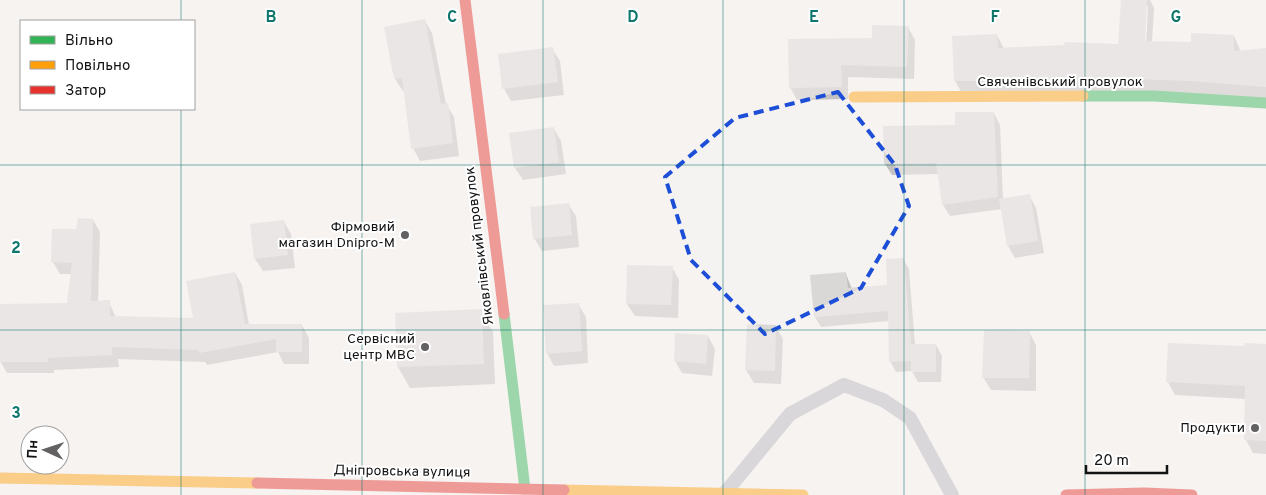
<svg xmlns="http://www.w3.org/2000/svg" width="1266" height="495" font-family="Overpass,sans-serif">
  <rect width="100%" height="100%" fill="#f5f3f1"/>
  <g fill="#0003" fill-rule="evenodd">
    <path d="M 1122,0 L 1150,0 L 1154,8 L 1152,42 L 1192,44 L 1234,36 L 1241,52 L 1266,50 L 1266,100 L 962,93 L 955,81 L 997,35 L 1004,49 L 1119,45 ZM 1146,6 L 1148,6 L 1146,47 L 1143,47 Z"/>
    <polygon points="425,21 432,33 446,104 454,117 459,156 420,161 413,148 405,91 403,91 395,79"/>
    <polygon points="908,27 915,40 914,79 848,77 848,99 797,100 790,87 873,39"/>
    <polygon points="552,49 560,61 564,95 511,101 504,89"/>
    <polygon points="994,113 1000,125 1003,200 1029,195 1036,208 1044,253 1015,258 1008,246 1002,209 950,216 943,205 939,174 892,175 885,164 957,126"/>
    <polygon points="554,129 561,141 566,174 523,180 515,168"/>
    <polygon points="568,204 576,216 579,247 542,251 534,238"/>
    <polygon points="93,220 100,232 98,302 109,302 116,318 194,320 235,273 242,285 249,325 302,325 309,338 309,364 284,364 278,352 207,365 205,362 118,359 119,367 54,370 54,373 7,373 0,361 0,305 69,305 72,274 60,274 53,262 78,230"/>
    <polygon points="284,222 291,234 295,268 263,271 255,259"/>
    <polygon points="903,259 909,269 915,345 936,345 942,356 941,382 918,382 912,371 896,372 890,361 889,321 821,327 815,317 846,274 852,289 888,286"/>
    <polygon points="672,267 679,280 678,318 635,316 627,304"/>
    <polygon points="578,304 586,317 588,363 554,366 547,353"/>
    <polygon points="481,311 493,332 495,384 410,388 398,367"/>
    <polygon points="748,326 776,327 783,339 781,384 754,383 746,370"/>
    <polygon points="1029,332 1036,345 1036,391 991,390 983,377"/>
    <polygon points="708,336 715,349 712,376 682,373 675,361"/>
    <polygon points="1266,345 1266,454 1253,453 1246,440 1246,399 1175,395 1168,382"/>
  </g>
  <g fill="#dad8d7">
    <polygon points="1121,0 1147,0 1145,41 1191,42 1191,33 1234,35 1234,51 1266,48 1266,87 1190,81 1104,78 1104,81 954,81 952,36 997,34 998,48 1064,45 1065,42 1118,44"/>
    <polygon points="425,19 441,104 448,103 453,143 411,149 402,78 394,79 384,27"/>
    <polygon points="872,25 909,26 907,67 841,65 842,87 789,88 788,39 872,38"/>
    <polygon points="553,47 558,82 502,89 498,54"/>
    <polygon points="955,112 994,112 998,197 942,205 936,163 884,164 883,126 955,125"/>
    <polygon points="554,127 559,162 514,168 509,133"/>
    <polygon points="1030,194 1038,241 1007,246 999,199"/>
    <polygon points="569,203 572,235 533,239 530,207"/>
    <polygon points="78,218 93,219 91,301 110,300 110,316 193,318 186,281 235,272 245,324 302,324 302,352 276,352 276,339 199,353 198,350 112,347 112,355 48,358 48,362 0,362 0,304 67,303 72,263 51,262 52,229 76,229"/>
    <polygon points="284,220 288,255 254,259 250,224"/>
    <polygon points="904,258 911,344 936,344 936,372 911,372 911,361 889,362 888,311 814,317 810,275 846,272 848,288 887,285 886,259"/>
    <polygon points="627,265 673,266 671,305 626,304"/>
    <polygon points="579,303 582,351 546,354 543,305"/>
    <polygon points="482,309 484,364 397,367 395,313"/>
    <polygon points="747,324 776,325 775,371 745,370"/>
    <polygon points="984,330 1030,331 1029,378 982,378"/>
    <polygon points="675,333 708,335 706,364 674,361"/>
    <polygon points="1168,343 1244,346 1245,343 1266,344 1266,441 1244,440 1245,386 1166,382"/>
  </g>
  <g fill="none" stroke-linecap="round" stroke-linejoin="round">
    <polyline stroke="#b5b6bd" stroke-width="14" points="725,493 790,414 844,385 883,400 910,418 952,495"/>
    <g stroke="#30b455" stroke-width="11">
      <polyline points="1083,96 1154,96 1266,103"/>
      <polyline points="504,314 525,489"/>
    </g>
    <g stroke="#ff9f0a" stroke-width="11">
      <polyline points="854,97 1083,96"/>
      <polyline points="0,478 257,483"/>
      <polyline points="564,490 803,495"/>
    </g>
    <g stroke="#e5322d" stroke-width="11">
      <polyline points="465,0 504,314"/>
      <polyline points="257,483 564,490"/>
      <polyline points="1066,495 1144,493 1192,495"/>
    </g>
  </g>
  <path d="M0 0H1266V495H0ZM 838,92 L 895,165 L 909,206 L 861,288 L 765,334 L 691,260 L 665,177 L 735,118 Z" fill="#f5f3f1" fill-opacity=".55" fill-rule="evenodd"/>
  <path fill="none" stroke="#1d4ed8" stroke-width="4" stroke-dasharray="10 6" stroke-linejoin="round" d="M 838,92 L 895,165 L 909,206 L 861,288 L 765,334 L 691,260 L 665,177 L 735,118 Z"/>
  <path fill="none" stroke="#0f766e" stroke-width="1" stroke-opacity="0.55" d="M 181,0 L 181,21M 362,0 L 362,495M 543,0 L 543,495M 723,0 L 723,495M 904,0 L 904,495M 1085,0 L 1085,495M 181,109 L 181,495M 0,165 L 1266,165M 0,330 L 1266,330"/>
  <g fill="#636161" stroke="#fff" stroke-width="2">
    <circle cx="405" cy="235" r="5"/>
    <circle cx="425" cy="347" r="5"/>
    <circle cx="1255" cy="428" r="5"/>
  </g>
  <g text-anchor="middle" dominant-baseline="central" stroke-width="4" stroke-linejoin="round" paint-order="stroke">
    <g font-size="14" fill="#141313" stroke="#fff">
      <text x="1060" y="82">Свяченівський провулок</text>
      <text transform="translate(480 246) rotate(-97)">Яковлівський провулок</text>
      <text transform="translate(402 472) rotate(1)">Дніпровська вулиця</text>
    </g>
    <g font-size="14" fill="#141313" stroke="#fff" text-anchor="end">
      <text x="395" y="227">Фірмовий<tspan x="395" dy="16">магазин Dnipro-M</tspan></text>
      <text x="415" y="339">Сервісний<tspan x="415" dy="16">центр МВС</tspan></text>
      <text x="1245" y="428">Продукти</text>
    </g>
  </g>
  <g font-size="16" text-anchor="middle" font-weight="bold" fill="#0f766e" stroke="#fff" stroke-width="4" stroke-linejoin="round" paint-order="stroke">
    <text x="271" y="22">B</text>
    <text x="452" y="22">C</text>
    <text x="633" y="22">D</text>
    <text x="814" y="22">E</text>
    <text x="995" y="22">F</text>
    <text x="1176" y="22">G</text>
    <text x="16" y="253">2</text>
    <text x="16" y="418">3</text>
  </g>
  <rect x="20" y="20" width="175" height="90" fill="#ffffff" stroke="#a1a1a1"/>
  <rect x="30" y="36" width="25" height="8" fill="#30b455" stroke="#a1a1a1"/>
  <text x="65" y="45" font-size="15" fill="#141313">Вільно</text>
  <rect x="30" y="61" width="25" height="8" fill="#ff9f0a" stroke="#a1a1a1"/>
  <text x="65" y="70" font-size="15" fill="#141313">Повільно</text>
  <rect x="30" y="86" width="25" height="8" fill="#e5322d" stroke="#a1a1a1"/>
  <text x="65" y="95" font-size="15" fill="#141313">Затор</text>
  <g transform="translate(45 450) rotate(273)"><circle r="24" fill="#ffffff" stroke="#a1a1a1"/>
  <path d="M0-4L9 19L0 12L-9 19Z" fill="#636161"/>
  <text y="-8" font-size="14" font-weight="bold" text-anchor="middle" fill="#141313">Пн</text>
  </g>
  <path d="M1086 465v8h81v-8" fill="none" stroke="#141313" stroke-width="2.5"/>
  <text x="1094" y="465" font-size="15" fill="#141313" stroke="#ffffff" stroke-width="4" paint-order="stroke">20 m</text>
</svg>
